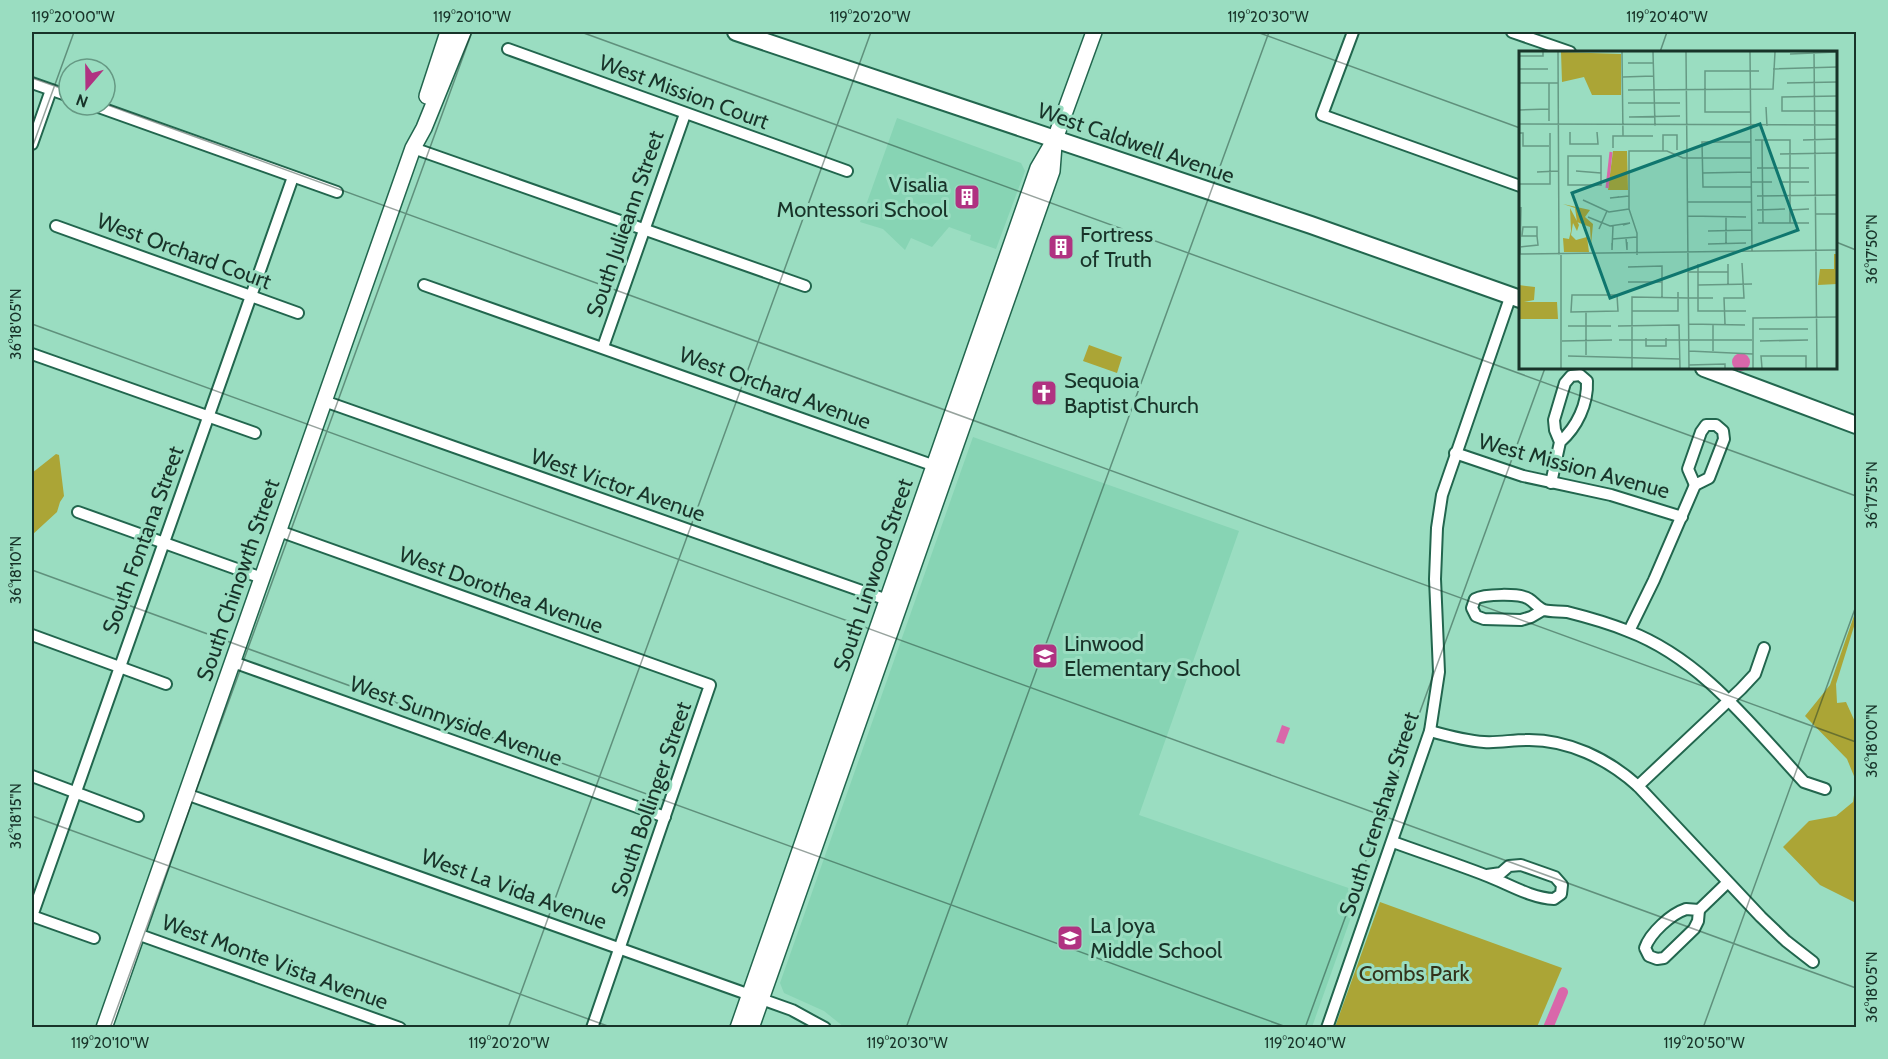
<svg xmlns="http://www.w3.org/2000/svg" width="1888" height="1059" font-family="Cabin,sans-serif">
  <rect width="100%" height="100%" fill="#9addc1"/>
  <g fill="#87d4b4">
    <polygon points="897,118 1021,163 1025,171 996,249 970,240 971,235 949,227 932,247 911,238 905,250 883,229 860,222"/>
    <polygon points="973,437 1239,531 1139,815 1360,892 1312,1027 844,1027 824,1011 784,993 780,983"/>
  </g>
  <g fill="#aba536">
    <polygon points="1089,345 1122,357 1117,373 1083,361"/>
    <polygon points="56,454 59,455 64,496 60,502 57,512 32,535 32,473"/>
    <polygon points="1856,610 1856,620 1836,684 1837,703 1846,702 1856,724 1856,781 1847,759 1805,716 1830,685"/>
    <polygon points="1856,781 1856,903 1820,885 1783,847 1809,821 1836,816 1853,802"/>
    <polygon points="1380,902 1562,968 1537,1027 1335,1027"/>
  </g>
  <polygon fill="#d967aa" points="1282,725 1290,728 1284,744 1276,742"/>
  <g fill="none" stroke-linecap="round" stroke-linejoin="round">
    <polyline stroke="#d967aa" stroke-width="10" points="1548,1028 1563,992"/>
    <g stroke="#22664e" stroke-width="14">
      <g id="street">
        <polyline points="1353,32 1322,115 1520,186"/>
        <polyline points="1512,32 1570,52"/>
        <polyline points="508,49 847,171"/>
        <polyline points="32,83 69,96"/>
        <polyline points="93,105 337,192"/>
        <polyline points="32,144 51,90"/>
        <polyline points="413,148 805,286"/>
        <polyline points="56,226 298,313"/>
        <polyline points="424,285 935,466"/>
        <polyline points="603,347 685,114"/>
        <polyline points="32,354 255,433"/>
        <polyline points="324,401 893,602"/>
        <polygon points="1706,425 1716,425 1723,431 1724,439 1709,478 1695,485 1688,469 1701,432"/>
        <polyline points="1455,453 1523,476 1611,495 1682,517"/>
        <path d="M 1551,483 L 1560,442 L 1555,430 L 1554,420 L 1565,383 L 1571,376 L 1580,375 L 1587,381 C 1588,404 1577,427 1560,442"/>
        <polyline points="78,512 262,578"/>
        <polyline points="279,531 710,685 592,1028"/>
        <path d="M 1543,610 L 1531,617 L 1521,620 L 1484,619 L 1476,616 L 1472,608 L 1475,599 C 1484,594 1520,593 1529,599 C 1534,602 1538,608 1544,610 C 1551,612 1559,611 1567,612 C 1587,617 1608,623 1628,631 C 1702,659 1752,726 1804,782 L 1825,789"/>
        <polyline points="1629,631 1654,580 1695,485"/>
        <polyline points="32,635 166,684"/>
        <polyline points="233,662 665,817"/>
        <path d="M 1430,731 C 1448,736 1466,741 1484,742 C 1498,743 1512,740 1526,740 C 1568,739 1608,759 1638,786 L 1761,917 L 1786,941 L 1813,962"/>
        <polyline points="32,776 138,816"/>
        <polyline points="1638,786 1741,689 1755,674 1764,648"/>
        <polyline points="186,794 792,1010 825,1028"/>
        <path d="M 1393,842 C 1423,853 1454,863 1485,875 C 1507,883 1530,898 1554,899 L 1561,894 L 1562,885 L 1555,877 L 1521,865 L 1509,866 L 1501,873 L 1487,875"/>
        <path d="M 1686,909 L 1699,910 L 1698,921 L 1694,929 L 1664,958 L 1657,959 L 1649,956 L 1645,948 C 1650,933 1671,914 1686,909 Z"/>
        <polyline points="1699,910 1727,883"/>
        <polyline points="32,916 293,177"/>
        <polyline points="32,916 94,938"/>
        <polyline points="137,934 400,1028"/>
        <polyline points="1327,1028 1430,731 1439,672 1435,579 1437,528 1442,495 1511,295"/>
      </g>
    </g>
    <g stroke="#22664e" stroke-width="18">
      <g id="secondary">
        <polyline points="427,96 448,32"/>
        <polyline points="104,1028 413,148 424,128 463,32"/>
        <polyline points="738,1028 1038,168 1055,139 1094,32"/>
        <polyline points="751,1028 1052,171 1054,145"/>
      </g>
    </g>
    <g stroke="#22664e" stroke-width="20">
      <g id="primary">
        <polyline points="736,32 1311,225 1520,299"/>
        <polyline points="1704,368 1856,425"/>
      </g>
    </g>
    <use href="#street" stroke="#fff" stroke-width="10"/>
    <use href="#secondary" stroke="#fff" stroke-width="15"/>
    <use href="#primary" stroke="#fff" stroke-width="16"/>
  </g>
  <path fill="none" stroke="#183329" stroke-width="1.5" stroke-opacity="0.45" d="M 581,32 L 1856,496M 1257,32 L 1520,128M 1660,52 L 1667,32M 32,78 L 69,91M 105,104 L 1856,742M 32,148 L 74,32M 1836,242 L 1856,250M 32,324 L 1856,988M 32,570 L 1289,1028M 32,816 L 613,1028M 110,1028 L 472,32M 508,1028 L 871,32M 906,1028 L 1269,32M 1305,1028 L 1545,368M 1703,1028 L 1856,606"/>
  <defs>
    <g id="building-square" transform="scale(1.35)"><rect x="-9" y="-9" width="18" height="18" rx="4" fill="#b03281" stroke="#9addc1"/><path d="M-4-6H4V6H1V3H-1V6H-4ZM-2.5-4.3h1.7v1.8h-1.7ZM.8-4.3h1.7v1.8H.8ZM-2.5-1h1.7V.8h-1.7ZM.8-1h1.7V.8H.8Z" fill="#fff"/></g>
    <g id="church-square" transform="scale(1.35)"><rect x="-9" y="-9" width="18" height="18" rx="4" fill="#b03281" stroke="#9addc1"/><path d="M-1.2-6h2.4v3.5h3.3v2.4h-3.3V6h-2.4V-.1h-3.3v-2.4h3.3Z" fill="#fff"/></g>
    <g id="school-square" transform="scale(1.35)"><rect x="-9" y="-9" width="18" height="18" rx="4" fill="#b03281" stroke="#9addc1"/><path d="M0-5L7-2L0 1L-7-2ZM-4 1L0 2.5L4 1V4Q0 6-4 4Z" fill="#fff"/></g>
  </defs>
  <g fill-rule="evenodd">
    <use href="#building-square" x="967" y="197"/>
    <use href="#building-square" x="1061" y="247"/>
    <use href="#church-square" x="1044" y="393"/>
    <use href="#school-square" x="1045" y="656"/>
    <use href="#school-square" x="1070" y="938"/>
  </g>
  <g text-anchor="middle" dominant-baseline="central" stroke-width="6" stroke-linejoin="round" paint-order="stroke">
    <g font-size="22" fill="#183329" stroke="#9addc1">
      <text transform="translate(684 92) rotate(20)">West Mission Court</text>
      <text transform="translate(1136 143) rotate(19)">West Caldwell Avenue</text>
      <text transform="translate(625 224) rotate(-71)">South Julieann Street</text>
      <text transform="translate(184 251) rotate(20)">West Orchard Court</text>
      <text transform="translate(775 388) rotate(20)">West Orchard Avenue</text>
      <text transform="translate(1574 466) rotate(15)">West Mission Avenue</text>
      <text transform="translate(618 485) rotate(19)">West Victor Avenue</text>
      <text transform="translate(143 540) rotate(-70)">South Fontana Street</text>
      <text transform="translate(873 575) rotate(-71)">South Linwood Street</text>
      <text transform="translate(238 580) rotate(-71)">South Chinowth Street</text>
      <text transform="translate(501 590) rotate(20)">West Dorothea Avenue</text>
      <text transform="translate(456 721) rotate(20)">West Sunnyside Avenue</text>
      <text transform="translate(651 799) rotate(-71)">South Bollinger Street</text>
      <text transform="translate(1379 814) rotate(-72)">South Crenshaw Street</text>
      <text transform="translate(514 889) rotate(20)">West La Vida Avenue</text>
      <text transform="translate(275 962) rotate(20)">West Monte Vista Avenue</text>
    </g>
    <g font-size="22" fill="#183329" stroke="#9addc1" text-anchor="start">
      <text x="948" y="184" text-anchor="end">Visalia<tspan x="948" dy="25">Montessori School</tspan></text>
      <text x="1080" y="234">Fortress<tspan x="1080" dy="25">of Truth</tspan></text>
      <text x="1064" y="380">Sequoia<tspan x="1064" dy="25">Baptist Church</tspan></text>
      <text x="1064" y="643">Linwood<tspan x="1064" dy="25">Elementary School</tspan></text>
      <text x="1090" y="925">La Joya<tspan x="1090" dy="25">Middle School</tspan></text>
    </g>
    <g font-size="22" fill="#33321a" stroke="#9addc1">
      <text x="1414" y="973">Combs Park</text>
    </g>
  </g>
  <g transform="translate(1519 51)">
    <rect width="318" height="318" fill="#9addc1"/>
    <path d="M 42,1 L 102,3 L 102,44 L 73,44 L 65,26 L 43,31 ZM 94,100 L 108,100 L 109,139 L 89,139 ZM 44,153 L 71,159 L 66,166 L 74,173 L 72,194 L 71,176 L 58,171 L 56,157 ZM 51,157 L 60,174 L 58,180 L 54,172 L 52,184 L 57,189 L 68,186 L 70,201 L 45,201 L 44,187 L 50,188 L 52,180 ZM 315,203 L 318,203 L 318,233 L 299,234 L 301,218 L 315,218 ZM 0,234 L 16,236 L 15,249 L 5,251 L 38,251 L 39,268 L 0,268 Z" fill="#aba536"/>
    <path d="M213 311a9 9 0 1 1 18 0a9 9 0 1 1-18 0Z" fill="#d967aa"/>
    <path fill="none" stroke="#d967aa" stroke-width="3" d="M 88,137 L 92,101"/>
    <path fill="none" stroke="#669984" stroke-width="1.5" d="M 39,1 L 40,204M 103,1 L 104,85M 134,1 L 136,75M 167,1 L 170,317M 231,1 L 233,201M 295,1 L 298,317M 271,3 L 317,1M 0,5 L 24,5 L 24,1M 109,12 L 134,12M 0,18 L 29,18M 254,18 L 318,16M 104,26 L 134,25M 0,32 L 39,32M 30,32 L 30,70M 268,32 L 318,31M 109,39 L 254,38 L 256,1M 318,45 L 263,46 L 263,60 L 318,60M 109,52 L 161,52M 247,56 L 248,75M 0,59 L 30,58M 231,61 L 186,61 L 186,20 L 240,20M 110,66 L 161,65M 0,73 L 318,74M 51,81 L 51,93 L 79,93 L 78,81M 0,82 L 4,82 L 4,95 L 30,95M 236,89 L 271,89 L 271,172M 243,89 L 244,172M 284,89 L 318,88M 232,91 L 183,91 L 184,136 L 232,136M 94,97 L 94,85 L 134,85M 144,100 L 144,84 L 158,84 L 158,99M 261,103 L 318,102M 49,105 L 82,105 L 82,134 L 49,134 ZM 238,117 L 290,117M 57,120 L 82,122M 18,121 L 39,120M 183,122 L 232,121M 232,131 L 253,131M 261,131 L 290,131M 0,133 L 31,133 L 31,82M 238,145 L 318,144M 100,146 L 91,147 L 110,145M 64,149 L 90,161 L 110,158M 169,151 L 232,151M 238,159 L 266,158M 271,159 L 290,158M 297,163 L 318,163M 169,165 L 227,166M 69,166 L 91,175 L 111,172 L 104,174M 207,166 L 207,192M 239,172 L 290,172M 80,178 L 88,160M 189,180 L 233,179M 107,187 L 108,199 L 108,191M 93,188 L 118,186M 93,192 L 93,199 L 94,175M 189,193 L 227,192M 1,196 L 19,194 L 18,185 L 18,176 L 4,176 L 3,185 L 18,185M 0,203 L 318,199M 1,203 L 2,156M 42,204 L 42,317M 118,204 L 118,182 L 110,158 L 110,100 L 148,100 L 164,107 L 232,107M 179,213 L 179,260 L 227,260M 109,216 L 143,215 L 143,246M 169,221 L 209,221M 109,231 L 143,231M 179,234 L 233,233M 209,234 L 209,213M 53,244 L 98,244 L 99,260 L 52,261 ZM 168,247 L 194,247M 113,260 L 159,260 L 159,241M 67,261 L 67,304M 169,273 L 226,274M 194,273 L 194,300M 206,273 L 205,247 L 225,247 L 223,212M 49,275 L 92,275M 99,275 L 160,274 L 161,317M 240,278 L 289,278M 127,287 L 127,295 L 147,295 L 147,287M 100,289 L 233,289M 43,290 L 93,289M 241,290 L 289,289M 170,300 L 234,303M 49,305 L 161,308M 170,314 L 206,313 L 206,317M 113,317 L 113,246 L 169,247M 234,317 L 234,267 L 318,266M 243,317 L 242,305 L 287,305 L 287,317"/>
    <path fill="#0f766e" fill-opacity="0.15" stroke="#0f766e" stroke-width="3" d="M 241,73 L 279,179 L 91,247 L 53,142 Z"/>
    <rect width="318" height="318" fill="none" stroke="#183329" stroke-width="3"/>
  </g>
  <rect width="1888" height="1059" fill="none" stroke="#9addc1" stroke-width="66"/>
  <g transform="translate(87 87) rotate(200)"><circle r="28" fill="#9addc1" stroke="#669984" stroke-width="1.5"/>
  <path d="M0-4.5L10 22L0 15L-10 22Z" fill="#b03281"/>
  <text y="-9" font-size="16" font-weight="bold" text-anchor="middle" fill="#183329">N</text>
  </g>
  <rect x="33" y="33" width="1822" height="993" fill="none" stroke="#183329" stroke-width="2"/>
  <g font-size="15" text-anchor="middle" fill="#183329">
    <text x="73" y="22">119°20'00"W</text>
    <text x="472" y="22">119°20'10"W</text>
    <text x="870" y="22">119°20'20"W</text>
    <text x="1268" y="22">119°20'30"W</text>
    <text x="1667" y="22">119°20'40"W</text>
    <text transform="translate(1872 249) rotate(-90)" y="5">36°17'50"N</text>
    <text transform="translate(16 324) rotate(-90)" y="5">36°18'05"N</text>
    <text transform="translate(1872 495) rotate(-90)" y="5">36°17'55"N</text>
    <text transform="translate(16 570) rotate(-90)" y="5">36°18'10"N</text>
    <text transform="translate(1872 741) rotate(-90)" y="5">36°18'00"N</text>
    <text transform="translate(16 816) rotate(-90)" y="5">36°18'15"N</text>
    <text transform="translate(1872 987) rotate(-90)" y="5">36°18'05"N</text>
    <text x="110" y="1048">119°20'10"W</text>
    <text x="509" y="1048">119°20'20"W</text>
    <text x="907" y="1048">119°20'30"W</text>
    <text x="1305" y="1048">119°20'40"W</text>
    <text x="1704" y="1048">119°20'50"W</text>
  </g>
</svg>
